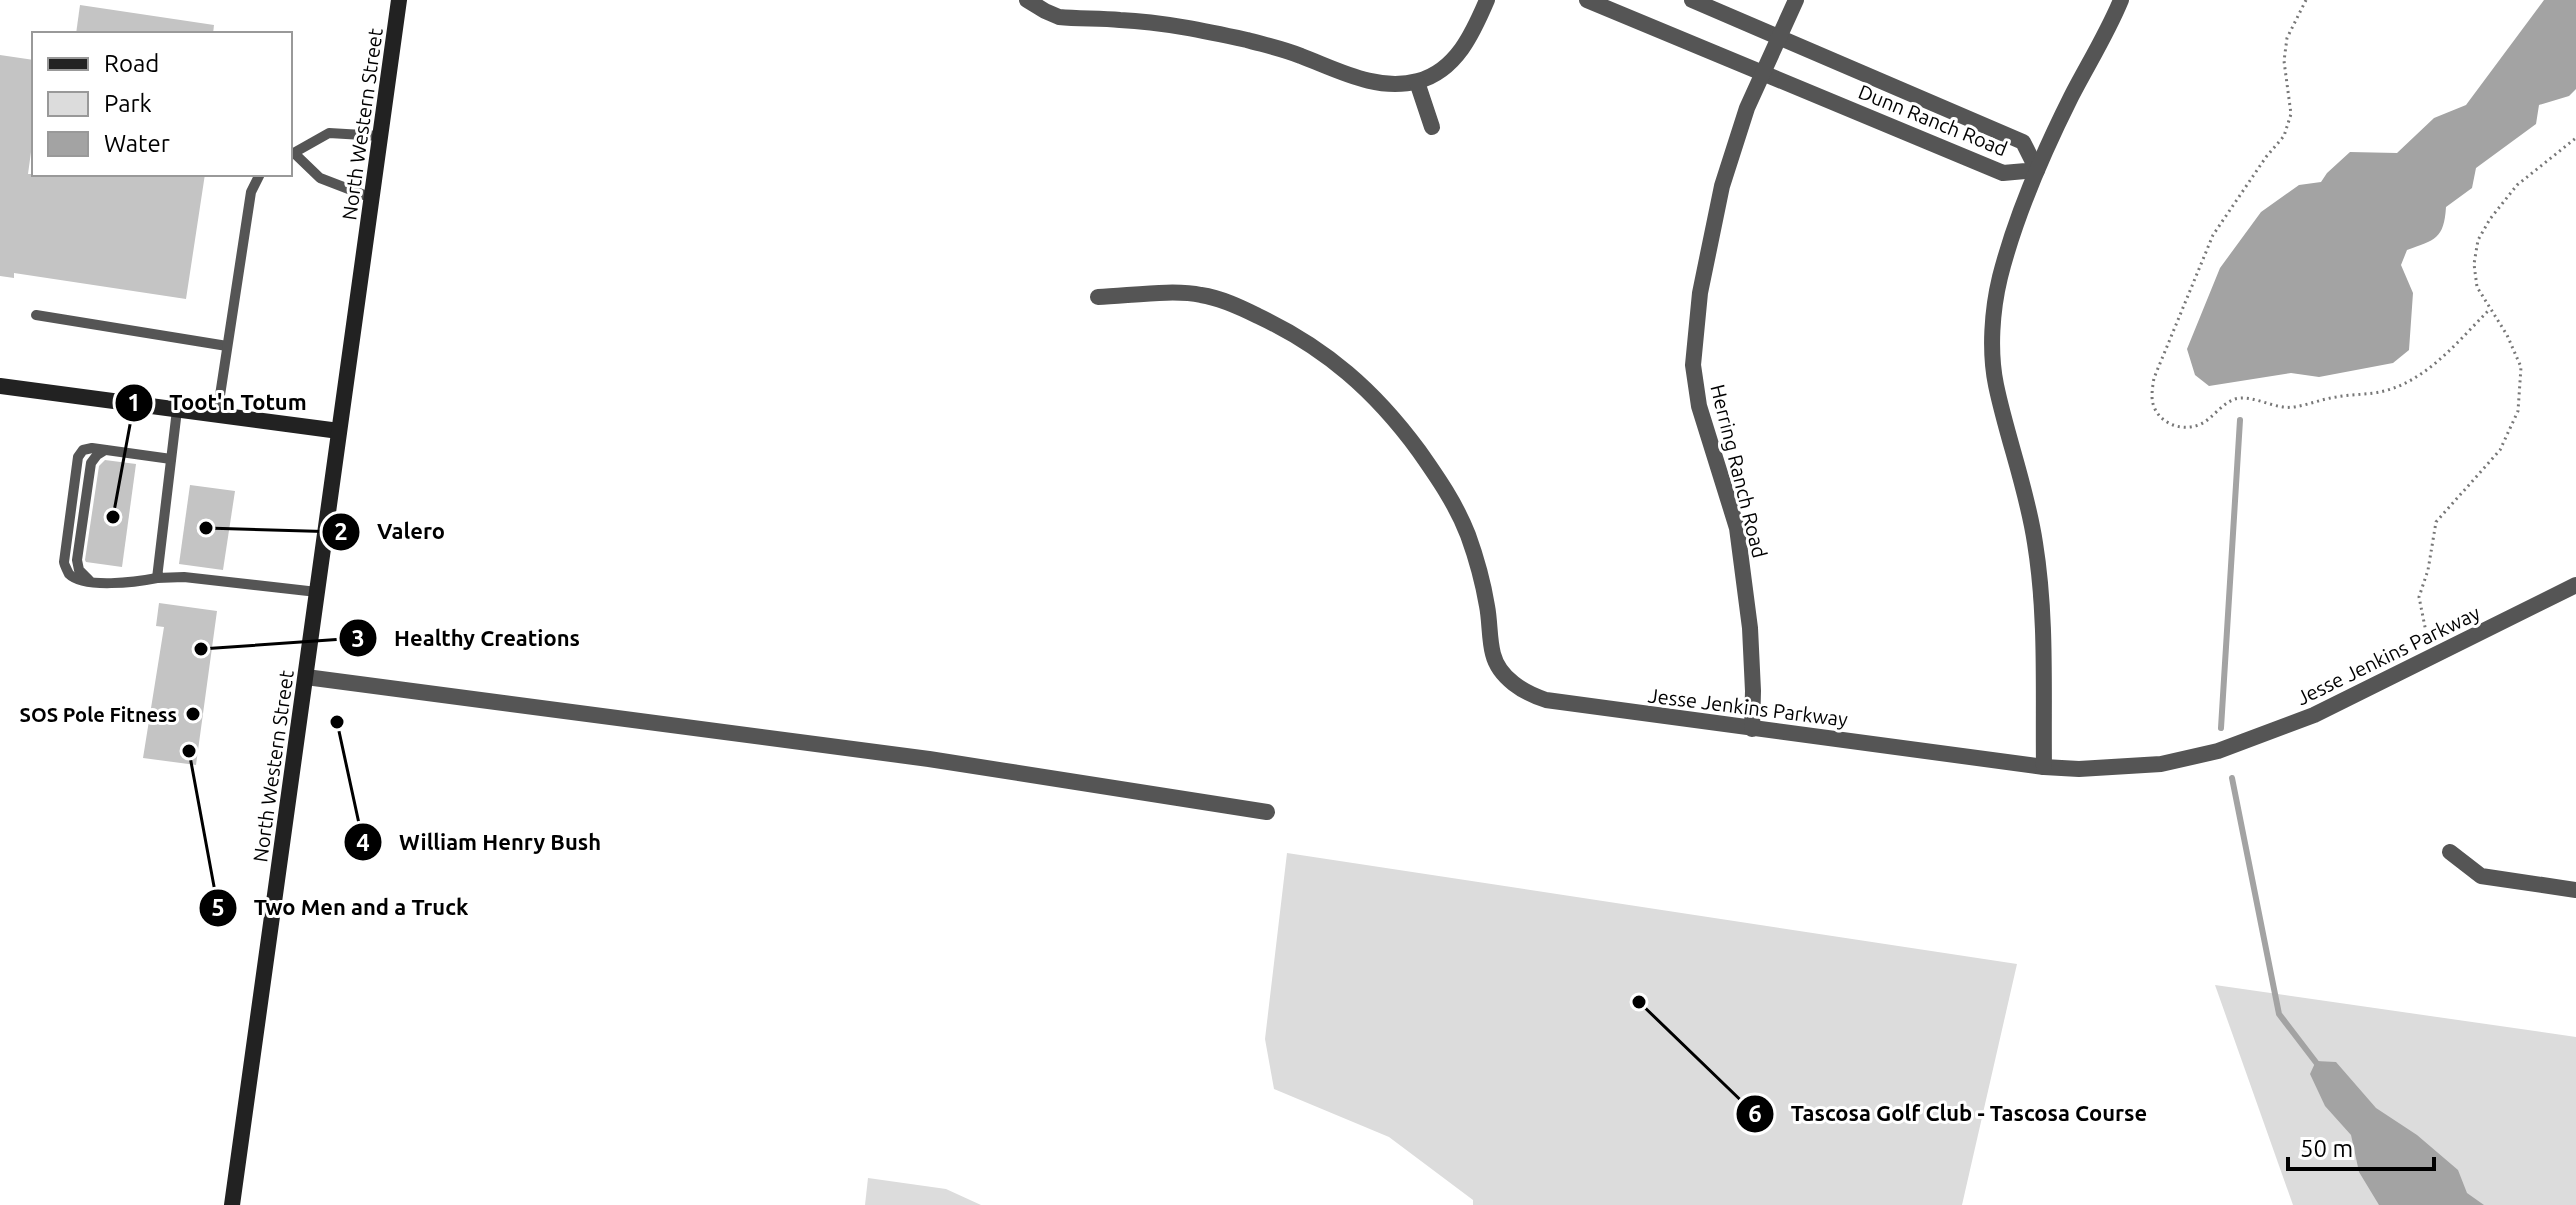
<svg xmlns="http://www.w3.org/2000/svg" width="2576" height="1205" font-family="Ubuntu,sans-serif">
  <rect width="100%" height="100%" fill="#fff"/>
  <g fill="#dcdcdc">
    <polygon points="1287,853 2017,964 1962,1205 1473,1205 1473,1200 1389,1137 1274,1089 1265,1039"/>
    <polygon points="2215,985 2576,1037 2576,1205 2293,1205"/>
    <polygon points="868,1178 946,1189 981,1205 865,1205"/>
  </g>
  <g fill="#a3a3a3">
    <path d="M 2544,0 L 2576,0 L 2576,89 L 2569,96 L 2539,105 L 2536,124 L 2476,168 L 2472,188 L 2446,207 C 2444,239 2435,240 2407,250 L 2401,265 L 2413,293 L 2409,350 L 2393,363 L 2319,377 L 2291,373 L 2209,386 L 2195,375 L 2187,349 L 2220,268 L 2261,212 L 2299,185 L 2321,182 L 2327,173 L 2350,152 L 2397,153 L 2434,118 L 2466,105 Z"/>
    <polygon points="2316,1061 2336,1062 2376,1108 2417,1135 2458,1170 2467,1193 2484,1205 2379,1205 2359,1172 2351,1135 2325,1106 2310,1074"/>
  </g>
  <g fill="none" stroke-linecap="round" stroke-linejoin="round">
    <g stroke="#a3a3a3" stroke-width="6">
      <polyline points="2221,728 2240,420"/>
      <polyline points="2232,778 2279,1014 2318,1065"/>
    </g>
  </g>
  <g fill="#c4c4c4">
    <polygon points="80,5 214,25 213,34 76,34"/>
    <polygon points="0,55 34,60 34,130 28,174 205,174 186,299 14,273 14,278 0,276"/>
    <polygon points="105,460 136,464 122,567 86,562 85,560 99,466"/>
    <polygon points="190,485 235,491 223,570 179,564"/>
    <polygon points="159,603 217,611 196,765 143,758 164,627 156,626"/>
  </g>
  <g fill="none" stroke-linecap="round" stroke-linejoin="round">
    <g stroke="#777" stroke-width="3" stroke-dasharray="2 4" stroke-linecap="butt">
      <path d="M 2306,0 L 2287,38 L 2284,61 L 2291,114 L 2284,136 L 2266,157 L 2213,235 L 2154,378 C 2153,384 2152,390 2152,396 C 2152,420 2179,434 2201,424 C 2213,418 2221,404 2235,399 C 2254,394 2274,410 2294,407 C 2308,405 2322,399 2336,397 C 2352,394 2369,395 2384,391 C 2428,380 2459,340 2489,310"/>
      <polyline points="2430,638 2426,632 2419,597 2428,570 2436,522 2500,450 2518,411 2521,367 2507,335 2477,287 2474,264 2478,240 2490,219 2517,185 2576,138"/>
    </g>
    <g stroke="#555" stroke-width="10">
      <polyline points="294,153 320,178 372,198"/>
      <polyline points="290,155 329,133 380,136"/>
      <polyline points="36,315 227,346"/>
      <polyline points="177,410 157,578 184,577 317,592"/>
      <polyline points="217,415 251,192 260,174"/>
      <path d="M 157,578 C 137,582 84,589 69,574 C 68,572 64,564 64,562 L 78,457 L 83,450 L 92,448 L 171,459"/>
      <polyline points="89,580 79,570 77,560 91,463 97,455 105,450"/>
    </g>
    <g stroke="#555" stroke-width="16">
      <path d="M 1027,0 L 1045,11 L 1059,17 C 1079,19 1100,18 1120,20 C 1163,22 1206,31 1247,40 C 1265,45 1284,49 1301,56 C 1338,70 1377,92 1418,81 C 1456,71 1473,33 1487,0"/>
      <polyline points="1587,0 2003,173 2037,170 2023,142 1692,0"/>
      <polyline points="1417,82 1432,127"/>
      <path d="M 1098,297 C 1128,296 1173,289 1201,295 C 1221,298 1240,307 1258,316 C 1326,348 1375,391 1419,451 C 1438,478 1456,504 1468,535 C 1476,557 1483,582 1487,606 C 1490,621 1489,639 1493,654 C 1499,678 1524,693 1546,700 L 2044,767 L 2079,769 L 2161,764 L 2218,751 L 2314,715 L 2576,585"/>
      <polyline points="306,677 929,759 1267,812"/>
      <polyline points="1752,729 1753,691 1750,628 1737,528 1699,406 1693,365 1700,293 1722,186 1747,108 1796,0"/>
      <path d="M 2044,767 C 2043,693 2047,617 2035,543 C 2027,489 2007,438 1996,385 C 1989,351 1992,310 2000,277 C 2016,214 2042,155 2071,97 C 2088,64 2107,34 2121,0"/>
      <polyline points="2450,852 2481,876 2576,890"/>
    </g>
    <g stroke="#222" stroke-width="16">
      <polyline points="0,386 339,431"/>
      <polyline points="232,1205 399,0"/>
    </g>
  </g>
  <circle fill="#000" stroke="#fff" stroke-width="3" cx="193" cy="714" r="8"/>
  <g text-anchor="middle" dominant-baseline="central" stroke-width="6" stroke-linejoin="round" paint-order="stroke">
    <g font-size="20" fill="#000" stroke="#fff">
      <text transform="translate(1933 120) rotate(22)">Dunn Ranch Road</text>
      <text transform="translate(362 124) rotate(-82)">North Western Street</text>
      <text transform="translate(1739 471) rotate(76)">Herring Ranch Road</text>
      <text transform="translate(2388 655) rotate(-26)">Jesse Jenkins Parkway</text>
      <text transform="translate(1748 707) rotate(7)">Jesse Jenkins Parkway</text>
      <text transform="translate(273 766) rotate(-82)">North Western Street</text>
    </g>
    <g font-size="20" font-weight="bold" fill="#000" stroke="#fff" text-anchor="end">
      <text x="177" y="714">SOS Pole Fitness</text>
    </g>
  </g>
  <path fill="none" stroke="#000" stroke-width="3" d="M113 517L134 403M206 528L341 532M201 649L358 638M337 722L363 842M189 751L218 908M1639 1002L1755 1114"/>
  <g fill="#000" stroke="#fff" stroke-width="3">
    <circle cx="113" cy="517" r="8"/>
    <circle cx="206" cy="528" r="8"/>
    <circle cx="201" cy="649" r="8"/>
    <circle cx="337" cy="722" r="8"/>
    <circle cx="189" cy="751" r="8"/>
    <circle cx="1639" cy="1002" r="8"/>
    <circle cx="134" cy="403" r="20"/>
    <circle cx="341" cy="532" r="20"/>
    <circle cx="358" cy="638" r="20"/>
    <circle cx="363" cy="842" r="20"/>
    <circle cx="218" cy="908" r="20"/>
    <circle cx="1755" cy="1114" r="20"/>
  </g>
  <g font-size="24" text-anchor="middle" font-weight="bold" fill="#fff">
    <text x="134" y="411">1</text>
    <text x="341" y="540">2</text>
    <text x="358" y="647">3</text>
    <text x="363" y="851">4</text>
    <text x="218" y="916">5</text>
    <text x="1755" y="1122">6</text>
  </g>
  <g font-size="22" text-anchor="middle" font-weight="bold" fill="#000" stroke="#fff" stroke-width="6" stroke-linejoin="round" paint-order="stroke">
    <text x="238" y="410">Toot'n Totum</text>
    <text x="411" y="539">Valero</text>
    <text x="487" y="646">Healthy Creations</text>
    <text x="500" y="850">William Henry Bush</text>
    <text x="361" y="915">Two Men and a Truck</text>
    <text x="1969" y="1121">Tascosa Golf Club - Tascosa Course</text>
  </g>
  <rect x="32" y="32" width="260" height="144" fill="#ffffff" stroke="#999999" stroke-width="2"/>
  <rect x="48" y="58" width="40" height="12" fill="#222222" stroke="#999999" stroke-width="2"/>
  <text x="104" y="72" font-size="24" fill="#000000">Road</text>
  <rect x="48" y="92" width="40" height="24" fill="#dcdcdc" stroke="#999999" stroke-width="2"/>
  <text x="104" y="112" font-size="24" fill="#000000">Park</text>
  <rect x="48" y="132" width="40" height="24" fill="#a3a3a3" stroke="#999999" stroke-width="2"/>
  <text x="104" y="152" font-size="24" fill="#000000">Water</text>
  <path d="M2288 1157v12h146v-12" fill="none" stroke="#000000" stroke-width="4"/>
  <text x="2300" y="1157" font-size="24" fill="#000000" stroke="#ffffff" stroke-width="6" paint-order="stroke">50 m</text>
</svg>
